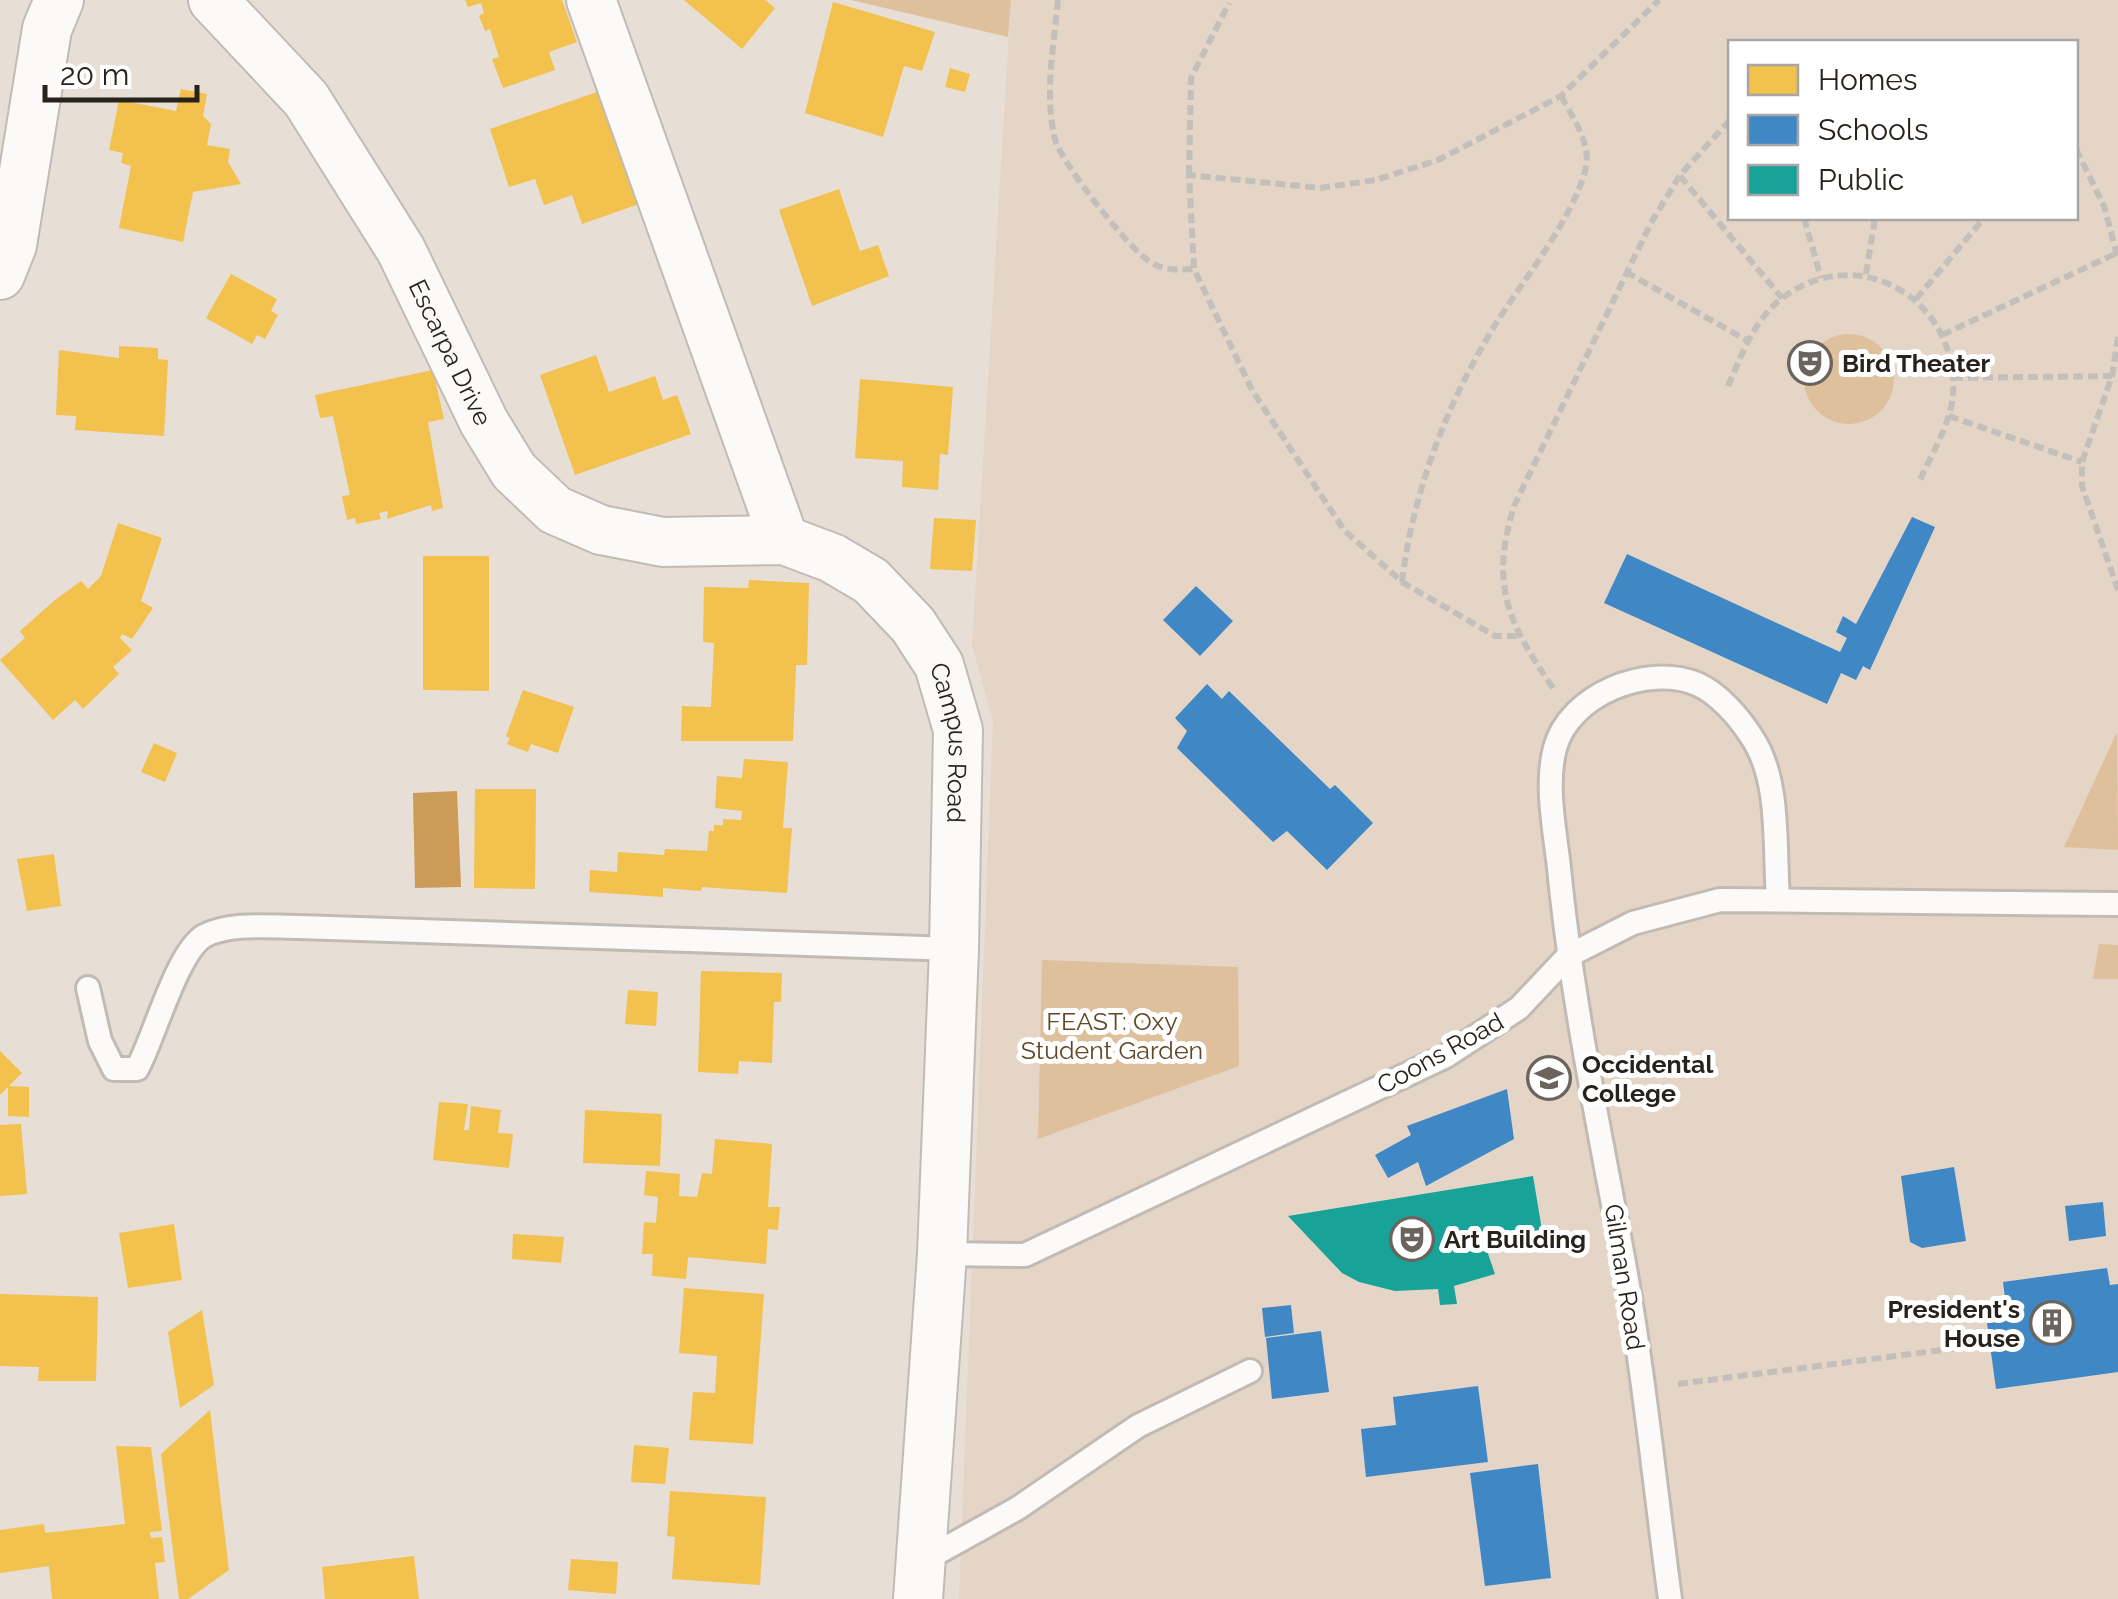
<svg xmlns="http://www.w3.org/2000/svg" width="2118" height="1599" font-family="Raleway,sans-serif">
  <rect width="100%" height="100%" fill="#e7ded5"/>
  <path fill="#e5d5c6" fill-rule="evenodd" d="M 1011,0 L 2118,0 L 2118,1599 L 959,1599 L 993,721 L 972,645 ZM 1730,42 L 2076,42 L 2076,218 L 1730,218 Z"/>
  <g fill="#dfc09d">
    <polygon points="851,0 1011,0 1008,37"/>
    <circle cx="1849" cy="379" r="45"/>
    <polygon points="2117,732 2118,850 2064,847"/>
    <polygon points="2099,944 2118,945 2118,979 2093,979"/>
    <polygon points="1042,960 1238,967 1239,1066 1038,1139"/>
  </g>
  <polygon fill="#cc9b58" points="457,791 461,887 415,888 413,793"/>
  <g fill="#f2c14e">
    <polygon points="465,0 562,0 577,42 549,52 555,70 503,88 492,59 499,57 490,29 485,31 479,16 484,13 481,3 468,7"/>
    <polygon points="684,0 765,0 775,8 742,49"/>
    <polygon points="833,2 935,32 922,71 904,66 883,137 805,113"/>
    <polygon points="950,68 970,74 965,92 945,87"/>
    <polygon points="181,89 207,94 203,116 211,124 207,145 230,149 228,162 241,184 193,192 183,242 119,228 131,166 121,163 123,153 109,150 119,100 176,111"/>
    <polygon points="600,91 639,204 582,224 572,195 544,205 535,179 509,187 490,129"/>
    <polygon points="839,189 860,251 878,245 889,276 812,306 779,210"/>
    <polygon points="231,274 277,299 271,311 278,315 265,339 257,335 252,344 206,318"/>
    <polygon points="119,346 158,348 158,359 168,360 164,436 75,430 76,416 56,415 59,350 119,358"/>
    <polygon points="596,355 609,392 655,376 663,400 677,395 691,434 575,475 540,375"/>
    <polygon points="433,370 444,419 428,422 443,508 432,511 431,505 387,519 388,511 379,513 381,519 356,524 355,518 347,520 342,496 350,495 333,416 320,418 315,395"/>
    <polygon points="860,379 953,387 948,455 940,454 938,490 902,487 903,461 855,458"/>
    <polygon points="934,518 976,520 972,571 930,569"/>
    <polygon points="118,523 162,538 141,601 153,608 132,639 122,634 120,638 132,650 113,667 119,674 83,709 75,700 53,720 0,660 25,638 20,631 55,600 81,581 88,589 101,576"/>
    <polygon points="423,556 489,556 489,691 423,690"/>
    <polygon points="749,580 809,583 807,665 796,665 793,741 681,741 682,706 711,707 714,643 703,642 704,587 748,588"/>
    <polygon points="523,690 574,707 558,753 531,744 528,752 507,744 510,738 506,736"/>
    <polygon points="154,743 177,753 165,782 141,772"/>
    <polygon points="744,759 788,762 783,828 792,828 787,893 702,887 701,891 663,888 663,897 589,892 590,870 617,872 618,852 664,855 665,849 707,851 709,831 714,831 714,825 723,825 723,819 741,820 742,811 715,808 717,776 742,778"/>
    <polygon points="475,789 536,789 535,889 474,888"/>
    <polygon points="54,854 61,906 27,911 17,859"/>
    <polygon points="701,971 782,973 781,1002 774,1002 772,1063 739,1061 738,1074 698,1072"/>
    <polygon points="628,990 658,992 656,1026 625,1024"/>
    <polygon points="0,1051 22,1073 0,1095"/>
    <polygon points="8,1086 29,1087 29,1117 8,1116"/>
    <polygon points="439,1102 468,1104 464,1130 469,1130 471,1106 501,1110 498,1133 513,1134 509,1168 433,1160"/>
    <polygon points="585,1110 662,1114 660,1166 583,1163"/>
    <polygon points="21,1124 27,1194 0,1196 0,1125"/>
    <polygon points="715,1139 772,1144 768,1207 780,1207 778,1230 768,1229 766,1264 688,1257 686,1279 652,1276 653,1254 642,1254 644,1222 656,1223 658,1197 644,1195 646,1171 680,1174 679,1196 697,1197 702,1173 712,1174"/>
    <polygon points="174,1224 182,1280 128,1288 119,1233"/>
    <polygon points="513,1234 564,1237 561,1263 512,1259"/>
    <polygon points="684,1288 764,1294 753,1444 689,1440 693,1392 715,1393 717,1356 679,1353"/>
    <polygon points="0,1294 98,1297 96,1381 38,1381 39,1367 0,1366"/>
    <polygon points="202,1310 214,1385 180,1408 168,1332"/>
    <polygon points="210,1410 229,1570 188,1599 179,1599 161,1454"/>
    <polygon points="634,1445 669,1448 665,1484 631,1482"/>
    <polygon points="116,1446 151,1447 162,1531 150,1532 151,1538 162,1537 165,1562 155,1563 159,1599 52,1599 49,1566 0,1573 0,1530 44,1524 45,1533 125,1524"/>
    <polygon points="670,1491 766,1497 760,1585 672,1579 675,1537 667,1536"/>
    <polygon points="414,1556 419,1599 325,1599 322,1567"/>
    <polygon points="571,1559 618,1562 616,1594 568,1590"/>
  </g>
  <g fill="#3f88c5">
    <polygon points="1912,517 1935,527 1870,670 1863,666 1856,680 1841,673 1827,704 1604,603 1627,554 1840,652 1847,638 1836,632 1843,616 1856,624"/>
    <polygon points="1196,586 1233,621 1200,656 1163,620"/>
    <polygon points="1207,684 1222,699 1229,691 1330,789 1335,785 1373,823 1327,870 1287,831 1273,842 1177,748 1187,731 1175,718"/>
    <polygon points="1507,1089 1514,1139 1426,1186 1418,1162 1388,1178 1375,1155 1411,1135 1407,1126"/>
    <polygon points="1954,1167 1966,1241 1922,1248 1910,1242 1901,1176"/>
    <polygon points="2103,1202 2106,1236 2069,1241 2065,1206"/>
    <polygon points="2107,1268 2110,1285 2118,1284 2118,1372 1996,1389 1984,1301 2005,1298 2003,1282"/>
    <polygon points="1291,1305 1294,1333 1265,1337 1262,1308"/>
    <polygon points="1321,1331 1329,1392 1272,1399 1266,1338"/>
    <polygon points="1478,1386 1488,1462 1366,1477 1361,1429 1396,1425 1393,1397"/>
    <polygon points="1538,1464 1551,1578 1485,1586 1470,1473"/>
  </g>
  <polygon fill="#17a398" points="1533,1176 1542,1230 1486,1248 1495,1274 1454,1286 1457,1304 1440,1305 1438,1289 1395,1291 1359,1282 1342,1273 1288,1216"/>
  <g fill="none" stroke-linecap="round" stroke-linejoin="round">
    <g stroke="#c2bbb4" stroke-width="28">
      <g id="lane">
        <path d="M 88,988 L 100,1041 L 114,1069 L 137,1069 C 154,1038 177,952 204,936 C 230,922 271,927 299,927 L 954,949"/>
        <polyline points="942,1254 1025,1255 1446,1056 1519,1008 1568,956 1633,923 1720,900 2118,904"/>
        <polyline points="921,1562 1018,1508 1138,1426 1250,1371"/>
        <path d="M 1670,1599 C 1655,1487 1644,1374 1624,1263 C 1600,1132 1572,1001 1559,868 C 1555,831 1545,785 1555,748 C 1569,695 1647,663 1697,684 C 1718,693 1739,717 1751,736 C 1781,779 1774,847 1778,898"/>
      </g>
    </g>
    <g stroke="#c2bbb4" stroke-width="52">
      <g id="street">
        <path id="s1" d="M 213,0 L 306,99 L 401,250 L 484,422 L 514,471 L 555,510 L 601,530 L 663,542 L 784,540 L 832,558 L 871,581 L 913,625 L 939,665 L 958,730 L 954,949 L 942,1254 L 918,1599"/>
        <polyline points="591,0 784,540"/>
        <polyline points="0,275 12,245 47,29 59,0"/>
      </g>
    </g>
    <g stroke="#c3bfbb" stroke-width="6" stroke-dasharray="10 5" stroke-linecap="butt">
      <path d="M 1058,0 C 1054,46 1044,94 1055,139 C 1060,161 1129,249 1149,261 C 1163,271 1178,270 1194,269"/>
      <polyline points="2076,149 2104,206 2118,259"/>
      <polyline points="1189,175 1191,78 1229,3"/>
      <polyline points="1680,176 1782,298"/>
      <polyline points="1804,218 1821,278"/>
      <polyline points="1626,272 1748,341"/>
      <polyline points="1866,274 1875,218"/>
      <polyline points="1916,299 1984,218"/>
      <polyline points="1942,335 2117,253"/>
      <polyline points="2118,337 2112,376 2082,462 2082,486 2118,590"/>
      <polyline points="1953,378 2112,376"/>
      <path d="M 1728,386 C 1742,354 1755,317 1785,296 C 1862,241 1959,302 1953,394 C 1951,423 1932,453 1920,480"/>
      <polyline points="1949,416 2082,462"/>
      <path d="M 1402,582 C 1413,491 1447,403 1495,325 C 1523,280 1574,218 1586,167 C 1591,143 1572,116 1561,96"/>
      <polyline points="1517,636 1495,636 1402,582 1344,530 1252,390 1194,269 1189,175 1320,188 1376,180 1438,160 1561,96 1659,0"/>
      <path d="M 1553,688 C 1507,621 1490,586 1514,506 L 1651,223 L 1680,175 L 1730,120"/>
      <polyline points="1678,1384 1989,1344"/>
    </g>
    <use href="#lane" stroke="#fbfaf9" stroke-width="22"/>
    <use href="#street" stroke="#fbfaf9" stroke-width="48"/>
  </g>
  <defs>
    <g id="theatre-ring" transform="scale(2.25)"><circle r="9.5" fill="#fff" stroke="#6b645d" stroke-width="1.5"/><path d="M-5-5.5Q0-4 5-5.5V0Q5 5 0 6Q-5 5-5 0ZM-3.3-2.5H-1v1.5H-3.3ZM1-2.5H3.3v1.5H1ZM-2.8 1Q0 5.5 2.8 1Z" fill="#6b645d"/></g>
    <g id="university-ring" transform="scale(2.25)"><circle r="9.5" fill="#fff" stroke="#6b645d" stroke-width="1.5"/><path d="M0-5L7-2L0 1L-7-2ZM-4 1L0 2.5L4 1V4Q0 6-4 4Z" fill="#6b645d"/></g>
    <g id="building-ring" transform="scale(2.25)"><circle r="9.5" fill="#fff" stroke="#6b645d" stroke-width="1.5"/><path d="M-4-6H4V6H1V3H-1V6H-4ZM-2.5-4.3h1.7v1.8h-1.7ZM.8-4.3h1.7v1.8H.8ZM-2.5-1h1.7V.8h-1.7ZM.8-1h1.7V.8H.8Z" fill="#6b645d"/></g>
  </defs>
  <g fill-rule="evenodd">
    <use href="#theatre-ring" x="1810" y="363"/>
    <use href="#university-ring" x="1549" y="1078"/>
    <use href="#theatre-ring" x="1412" y="1239"/>
    <use href="#building-ring" x="2052" y="1323"/>
  </g>
  <g text-anchor="middle" dominant-baseline="central" stroke-width="10" stroke-linejoin="round" paint-order="stroke">
    <g font-size="25" fill="#28221c" stroke="#fff">
      <text stroke="none"><textPath href="#s1" startOffset="428">Escarpa Drive</textPath></text>
      <text stroke="none"><textPath href="#s1" startOffset="1138">Campus Road</textPath></text>
      <text transform="translate(1440 1053) rotate(-29)">Coons Road</text>
      <text transform="translate(1625 1277) rotate(81)">Gilman Road</text>
    </g>
    <g font-size="25" font-weight="bold" fill="#28221c" stroke="#fff" text-anchor="start">
      <text x="1842" y="363">Bird Theater</text>
      <text x="1582" y="1064">Occidental<tspan x="1582" dy="29">College</tspan></text>
      <text x="1444" y="1239">Art Building</text>
      <text x="2020" y="1309" text-anchor="end">President's<tspan x="2020" dy="29">House</tspan></text>
    </g>
    <g font-size="25" fill="#634624" stroke="#fff">
      <text x="1112" y="1021">FEAST: Oxy<tspan x="1112" dy="29">Student Garden</tspan></text>
    </g>
  </g>
  <rect x="1728" y="40" width="350" height="180" fill="#ffffff" stroke="#a9a7a4" stroke-width="2.5"/>
  <rect x="1748" y="65" width="50" height="30" fill="#f2c14e" stroke="#a9a7a4" stroke-width="2.5"/>
  <text x="1818" y="90" font-size="30" fill="#28221c">Homes</text>
  <rect x="1748" y="115" width="50" height="30" fill="#3f88c5" stroke="#a9a7a4" stroke-width="2.5"/>
  <text x="1818" y="140" font-size="30" fill="#28221c">Schools</text>
  <rect x="1748" y="165" width="50" height="30" fill="#17a398" stroke="#a9a7a4" stroke-width="2.5"/>
  <text x="1818" y="190" font-size="30" fill="#28221c">Public</text>
  <path d="M45 85v15h152v-15" fill="none" stroke="#28221c" stroke-width="5"/>
  <text x="60" y="85" font-size="30" fill="#28221c" stroke="#ffffff" stroke-width="8" paint-order="stroke">20 m</text>
</svg>
